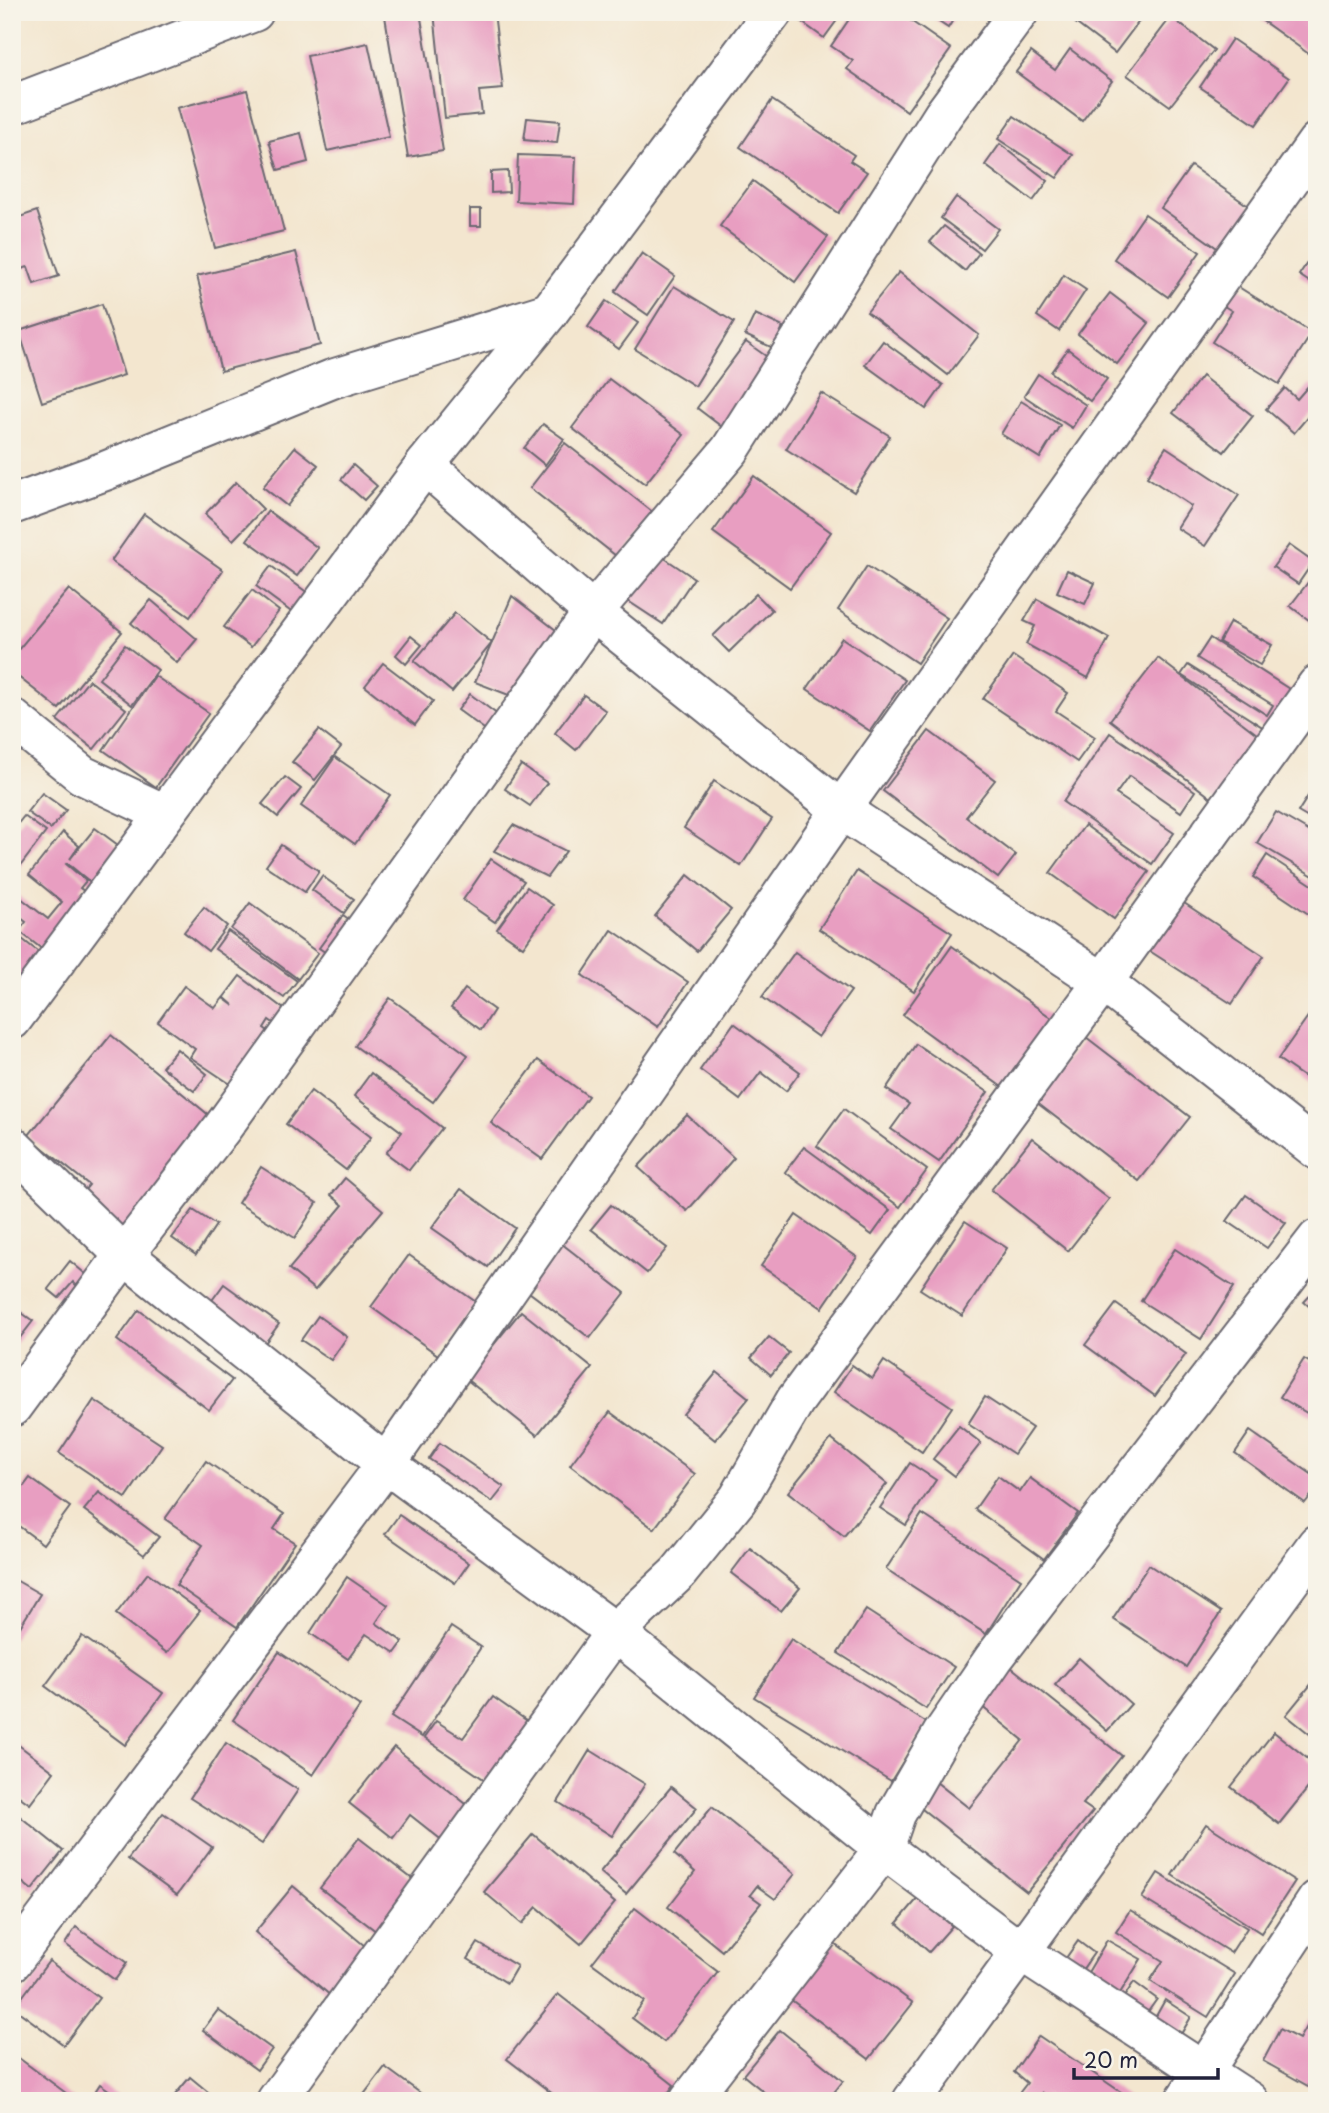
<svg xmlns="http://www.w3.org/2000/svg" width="1329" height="2113" font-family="'Playpen Sans',sans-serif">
  <rect width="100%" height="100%" fill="#f7f3e8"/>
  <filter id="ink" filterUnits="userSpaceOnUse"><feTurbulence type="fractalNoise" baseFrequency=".0143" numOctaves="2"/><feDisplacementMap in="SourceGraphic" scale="14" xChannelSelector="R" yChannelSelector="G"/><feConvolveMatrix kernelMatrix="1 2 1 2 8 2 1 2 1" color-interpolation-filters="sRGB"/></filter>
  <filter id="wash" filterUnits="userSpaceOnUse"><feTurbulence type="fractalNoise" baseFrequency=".00686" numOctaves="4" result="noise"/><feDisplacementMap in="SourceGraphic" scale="28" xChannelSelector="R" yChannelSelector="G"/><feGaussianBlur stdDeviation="1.57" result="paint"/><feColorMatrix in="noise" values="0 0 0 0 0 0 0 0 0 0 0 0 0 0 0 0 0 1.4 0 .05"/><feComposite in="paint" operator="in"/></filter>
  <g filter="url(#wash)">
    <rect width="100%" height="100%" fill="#f3e6cf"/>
    <g id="blocks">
      <g fill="#e89ec1">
        <polygon points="411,12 420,12 443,151 408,157 385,16"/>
        <polygon points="434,12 494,12 503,89 479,91 482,114 445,118"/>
        <polygon points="805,12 843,12 824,38 799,20"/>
        <polygon points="854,12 898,12 951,49 907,111 847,69 853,61 831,46"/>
        <polygon points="924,12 958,12 948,28"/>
        <polygon points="1061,12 1146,12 1115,53"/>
        <polygon points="1250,12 1317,12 1317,52 1313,57"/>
        <polygon points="1171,17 1214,50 1170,106 1127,75"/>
        <polygon points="1232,39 1289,78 1256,125 1200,87"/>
        <polygon points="368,43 389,137 327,151 307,56"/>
        <polygon points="1070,49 1112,81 1082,121 1016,72 1031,52 1055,70"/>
        <polygon points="247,90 284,231 215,248 177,108"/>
        <polygon points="772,100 854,155 850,161 867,172 838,213 740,147"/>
        <polygon points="1014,116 1073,155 1057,178 998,139"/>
        <polygon points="527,118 560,121 557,143 524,140"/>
        <polygon points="301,133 308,162 278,170 269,141"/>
        <polygon points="1000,144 1048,181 1033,201 985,165"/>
        <polygon points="518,155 576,157 574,204 516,201"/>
        <polygon points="1191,166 1257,212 1227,255 1161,208"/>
        <polygon points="508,171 509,192 491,193 491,172"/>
        <polygon points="753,181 828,237 795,282 720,226"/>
        <polygon points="956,197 998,229 982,249 941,218"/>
        <polygon points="13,205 17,218 37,211 59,276 34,284 28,267 12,272"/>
        <rect x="470" y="209" width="11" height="17"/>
        <polygon points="1145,214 1200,252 1168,297 1114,259"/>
        <polygon points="944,226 979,253 965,271 930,242"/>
        <polygon points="1317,248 1317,287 1299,275"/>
        <polygon points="296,252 320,345 221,371 197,276"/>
        <polygon points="642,253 675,276 648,315 615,292"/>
        <polygon points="899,272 979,335 948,375 867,312"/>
        <polygon points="1064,275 1086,290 1059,331 1037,316"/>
        <polygon points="674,286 734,322 695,386 635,349"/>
        <polygon points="1237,286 1312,333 1279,384 1212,342 1232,311 1224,306"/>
        <polygon points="1110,293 1149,323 1117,364 1078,334"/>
        <polygon points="606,301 638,323 619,349 588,327"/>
        <polygon points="102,304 124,375 42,402 19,331"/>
        <polygon points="755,314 783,327 773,348 745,335"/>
        <polygon points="883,341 943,385 926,409 865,365"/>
        <polygon points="746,342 780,366 730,433 697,408"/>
        <polygon points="1068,349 1107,379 1090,401 1051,372"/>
        <polygon points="1038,374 1086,405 1072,428 1024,396"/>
        <polygon points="1202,376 1253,416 1224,452 1173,413"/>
        <polygon points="609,379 684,435 645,484 572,428"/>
        <polygon points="1310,384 1317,390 1317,406 1294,433 1266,409 1285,388 1297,399"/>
        <polygon points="821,393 890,436 854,492 786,449"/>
        <polygon points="1021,401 1060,425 1040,458 1001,434"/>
        <polygon points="543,424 564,439 545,465 524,448"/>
        <polygon points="565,443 655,514 620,559 530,488"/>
        <polygon points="295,447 318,465 287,506 263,487"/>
        <polygon points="1166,447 1239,495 1205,546 1177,528 1191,506 1147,477"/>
        <polygon points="353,465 377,486 364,500 341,480"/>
        <polygon points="754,476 831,532 790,588 713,532"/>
        <polygon points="236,482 263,509 233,540 205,514"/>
        <polygon points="268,511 318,548 297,576 247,540"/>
        <polygon points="144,514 223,570 190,617 111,561"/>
        <polygon points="1289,545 1313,562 1298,584 1273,567"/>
        <polygon points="654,551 694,578 663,624 622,597"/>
        <polygon points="271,566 316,599 301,619 256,586"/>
        <polygon points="867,566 947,618 917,663 838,610"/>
        <polygon points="1067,570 1095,583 1085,604 1057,592"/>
        <polygon points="1309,581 1317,586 1317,626 1290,606"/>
        <polygon points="69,589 122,632 59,709 12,672 12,657"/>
        <polygon points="252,590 279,611 251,647 224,627"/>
        <polygon points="756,594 772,610 729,652 713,636"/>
        <polygon points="512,596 561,634 514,697 475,682"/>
        <polygon points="1037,599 1109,638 1088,678 1026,644 1035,626 1024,621"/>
        <polygon points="151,600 197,639 177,663 131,623"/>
        <polygon points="455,613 492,643 452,692 414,661"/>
        <polygon points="1230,622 1272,645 1260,665 1219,642"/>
        <polygon points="411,636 422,645 406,664 396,655"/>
        <polygon points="842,638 905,680 870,731 807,689"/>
        <polygon points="1210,638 1297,694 1272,733 1181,675 1188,665 1267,715 1273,705 1197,658"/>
        <polygon points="125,645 158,670 132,705 99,679"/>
        <polygon points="1013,656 1068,693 1056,711 1095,737 1077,762 983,699"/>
        <polygon points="1158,658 1275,748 1227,810 1110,720"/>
        <polygon points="383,663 433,701 415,725 365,686"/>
        <polygon points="155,676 209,713 156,787 103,750"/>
        <polygon points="89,680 126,709 94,749 57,720"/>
        <polygon points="470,694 510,724 498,739 458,710"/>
        <polygon points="584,695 606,711 576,750 555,733"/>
        <polygon points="319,730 341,747 315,780 292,762"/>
        <polygon points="929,731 995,780 966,817 1016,855 998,878 883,791"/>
        <polygon points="1110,733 1195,791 1181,812 1129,776 1116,794 1174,833 1152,864 1063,802"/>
        <polygon points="335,757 390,795 355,844 301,806"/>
        <polygon points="521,765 547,783 530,806 505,789"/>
        <polygon points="285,777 301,789 278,817 262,804"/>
        <polygon points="714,781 772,819 741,866 684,828"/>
        <polygon points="1317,782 1317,823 1298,812"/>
        <polygon points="42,793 66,810 51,829 27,812"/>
        <polygon points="1276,812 1317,836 1317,878 1257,843"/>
        <polygon points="24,816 46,832 12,877 12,831"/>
        <polygon points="513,825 566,851 547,877 494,851"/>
        <polygon points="1085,825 1149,872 1114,919 1050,873"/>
        <polygon points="95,828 122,848 94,885 67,863 66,864 86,881 80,888 95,900 51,956 19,931 26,922 12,911 12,891 48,919 62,902 29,875 63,832 79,846 70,859"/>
        <polygon points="281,845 319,871 305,892 266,866"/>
        <polygon points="1267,855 1317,888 1317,905 1310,915 1253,877"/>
        <polygon points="491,859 524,881 495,922 463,900"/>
        <polygon points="857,871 952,933 914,991 819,929"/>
        <polygon points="688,875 731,910 697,951 655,916"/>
        <polygon points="322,876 354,899 344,913 312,890"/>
        <polygon points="527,887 553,905 523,947 497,929"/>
        <polygon points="1178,899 1264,956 1232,1004 1145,948"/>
        <polygon points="250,903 318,953 298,979 231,929"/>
        <polygon points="204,907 227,926 208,951 184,932"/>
        <polygon points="343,915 364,930 341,963 319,948"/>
        <polygon points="612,930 688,982 658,1027 582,975"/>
        <polygon points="12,931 46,958 12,991"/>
        <polygon points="228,931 297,981 284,998 215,949"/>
        <polygon points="952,946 1053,1019 1002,1087 903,1015"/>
        <polygon points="795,952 851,991 818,1037 762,997"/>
        <polygon points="240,976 297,1019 286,1032 269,1020 264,1028 272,1034 235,1087 190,1057 195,1049 158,1022 184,986 215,1008 223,998 234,1006 224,997"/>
        <polygon points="465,989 494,1010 481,1030 451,1008"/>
        <polygon points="390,998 468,1055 433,1102 355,1046"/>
        <polygon points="1309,1015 1317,1020 1317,1086 1278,1059"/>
        <polygon points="734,1023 800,1072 786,1091 761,1072 740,1100 700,1070"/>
        <polygon points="111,1035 216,1121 118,1240 74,1203 89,1185 28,1136"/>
        <polygon points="1086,1037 1190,1117 1139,1181 1036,1102"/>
        <polygon points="916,1044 988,1092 939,1162 891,1129 909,1104 886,1089"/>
        <polygon points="177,1049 207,1074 194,1091 162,1067"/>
        <polygon points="538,1060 588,1096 542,1159 491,1123"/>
        <polygon points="371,1073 442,1128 409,1170 386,1153 402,1132 354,1096"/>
        <polygon points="311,1091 371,1137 346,1170 286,1124"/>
        <polygon points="844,1109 927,1170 900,1207 817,1146"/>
        <polygon points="687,1115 734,1158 687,1211 638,1167"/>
        <polygon points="1032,1138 1109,1199 1068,1251 991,1190"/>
        <polygon points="804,1147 890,1210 872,1235 785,1172"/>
        <polygon points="261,1167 317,1203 295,1238 238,1203"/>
        <polygon points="345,1178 383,1210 315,1290 289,1269 343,1205 331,1195"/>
        <polygon points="461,1189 515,1228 488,1267 432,1228"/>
        <polygon points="1246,1195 1286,1223 1267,1248 1227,1221"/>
        <polygon points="611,1205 667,1248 647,1273 591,1229"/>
        <polygon points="193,1210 216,1225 196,1255 172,1238"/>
        <polygon points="796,1215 857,1257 822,1308 761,1266"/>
        <polygon points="965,1221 1007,1248 962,1316 920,1289"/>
        <polygon points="557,1240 625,1293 590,1338 521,1286"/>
        <polygon points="1175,1249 1234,1287 1201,1339 1141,1301"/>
        <polygon points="409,1255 476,1302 438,1355 371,1307"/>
        <polygon points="70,1261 89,1277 80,1289 73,1282 59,1298 48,1289"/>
        <polygon points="224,1284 279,1324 265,1343 210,1303"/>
        <polygon points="1317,1288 1317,1313 1304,1302"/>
        <polygon points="1116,1304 1186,1354 1155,1396 1085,1345"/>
        <polygon points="12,1306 33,1321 12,1348"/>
        <polygon points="139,1310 232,1380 209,1410 117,1340"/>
        <polygon points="521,1311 592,1368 537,1435 466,1379"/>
        <polygon points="318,1316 347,1337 331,1360 301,1340"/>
        <polygon points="769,1337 789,1353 771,1375 751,1358"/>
        <polygon points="1304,1359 1317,1367 1317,1419 1280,1397"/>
        <polygon points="884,1361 952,1407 922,1452 834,1392 852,1365 872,1379"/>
        <polygon points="717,1372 749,1398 715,1440 683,1414"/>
        <polygon points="985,1397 1032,1428 1014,1454 968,1424"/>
        <polygon points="94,1400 162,1445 126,1498 59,1453"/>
        <polygon points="610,1412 695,1474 654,1529 570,1465"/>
        <polygon points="959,1426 981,1443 955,1476 933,1459"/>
        <polygon points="1250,1431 1317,1478 1317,1488 1305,1503 1235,1453"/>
        <polygon points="831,1439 887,1484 844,1536 788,1492"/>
        <polygon points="440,1443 504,1487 492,1502 429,1459"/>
        <polygon points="206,1461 284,1514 274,1529 295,1543 237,1627 176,1585 203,1545 165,1519"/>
        <polygon points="910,1463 936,1480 906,1525 880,1508"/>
        <polygon points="998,1476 1020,1492 1030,1478 1078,1513 1044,1559 975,1509"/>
        <polygon points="30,1478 70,1507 43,1544 12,1521 12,1502"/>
        <polygon points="99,1492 159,1537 144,1555 84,1510"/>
        <polygon points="922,1514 1021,1579 986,1634 886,1569"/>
        <polygon points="399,1515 469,1563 455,1583 385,1534"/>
        <polygon points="750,1548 800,1588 781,1611 731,1573"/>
        <polygon points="1149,1565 1221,1612 1186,1667 1113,1619"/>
        <polygon points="148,1573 200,1611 167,1653 116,1614"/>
        <polygon points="347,1577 388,1605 376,1623 403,1642 395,1653 366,1634 348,1659 310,1633"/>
        <polygon points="12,1578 40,1594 12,1640"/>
        <polygon points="866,1610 954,1667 926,1709 838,1653"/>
        <polygon points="451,1627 481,1647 422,1737 391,1717"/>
        <polygon points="82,1636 163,1693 125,1745 45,1686"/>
        <polygon points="791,1639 927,1723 891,1781 754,1697"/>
        <polygon points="279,1652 360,1706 313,1775 233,1720"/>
        <polygon points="1079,1658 1131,1704 1107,1731 1055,1685"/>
        <polygon points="1011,1667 1122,1756 1083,1804 1093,1811 1027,1892 917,1805 936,1782 969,1808 1023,1740 980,1705"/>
        <polygon points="1317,1677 1317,1740 1286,1715"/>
        <polygon points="493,1697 543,1732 501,1791 424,1738 436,1721 463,1738"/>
        <polygon points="1274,1732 1317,1766 1317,1777 1279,1824 1231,1787"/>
        <polygon points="12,1740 54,1772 30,1804 12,1791"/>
        <polygon points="226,1743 298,1790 262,1844 190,1798"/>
        <polygon points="394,1747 480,1815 453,1849 410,1815 393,1838 349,1803"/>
        <polygon points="590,1750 645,1784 612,1836 558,1802"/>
        <polygon points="671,1787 697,1808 626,1894 600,1872"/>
        <polygon points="712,1807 795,1874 775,1899 757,1886 750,1895 761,1903 722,1951 668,1907 695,1872 674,1854"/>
        <polygon points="12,1810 63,1851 32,1890 12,1874"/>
        <polygon points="163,1813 212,1847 177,1895 128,1859"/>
        <polygon points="1206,1824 1295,1881 1261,1933 1172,1875"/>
        <polygon points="533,1834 615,1903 581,1944 537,1907 522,1924 484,1892"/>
        <polygon points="359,1838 424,1888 385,1938 320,1888"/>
        <polygon points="1158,1873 1247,1928 1231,1953 1142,1898"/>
        <polygon points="293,1886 377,1956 337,2001 255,1932"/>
        <polygon points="919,1897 952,1926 929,1952 897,1923"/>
        <polygon points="635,1908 718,1972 664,2042 632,2018 644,2001 592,1963"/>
        <polygon points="1130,1910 1235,1974 1208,2017 1150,1981 1163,1961 1116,1932"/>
        <polygon points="76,1927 127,1963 115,1980 65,1944"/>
        <polygon points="1107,1940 1141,1959 1117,1998 1087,1974"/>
        <polygon points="1078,1941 1094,1953 1082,1970 1066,1958"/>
        <polygon points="478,1943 517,1966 507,1983 468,1959"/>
        <polygon points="833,1943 913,2003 869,2059 790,1999"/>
        <polygon points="49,1961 99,1998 64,2045 14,2008"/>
        <polygon points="1134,1982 1157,1999 1147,2013 1124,1997"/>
        <polygon points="558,1994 674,2085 662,2101 562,2101 507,2059"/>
        <polygon points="1165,2000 1191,2017 1181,2034 1155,2018"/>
        <polygon points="1317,2007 1317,2091 1263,2061 1280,2029 1299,2039"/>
        <polygon points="218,2010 272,2049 257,2070 203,2030"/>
        <polygon points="780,2030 843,2081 827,2101 775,2101 743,2075"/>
        <polygon points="1039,2036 1134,2101 1054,2101 1041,2092 1051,2101 1013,2101 1027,2083 1014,2072"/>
        <polygon points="12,2053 74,2099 73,2101 12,2101"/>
        <polygon points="385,2067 431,2101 359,2101"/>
        <polygon points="190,2077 219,2101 170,2101"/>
        <polygon points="100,2084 119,2097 117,2101 89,2101"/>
      </g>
    </g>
  </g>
  <g filter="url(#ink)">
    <use href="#blocks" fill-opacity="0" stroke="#6b676f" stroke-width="2"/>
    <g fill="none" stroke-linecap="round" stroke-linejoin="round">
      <g stroke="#6b676f" stroke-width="42">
        <g id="minor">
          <polyline points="12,105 254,12"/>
          <polyline points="425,465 593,612 841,810 1103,982 1317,1150"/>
          <polyline points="12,505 105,471 332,379 549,312"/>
          <polyline points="12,718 82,775 165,814"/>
          <polyline points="12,1020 425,465 549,312 773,12"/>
          <polyline points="12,1146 124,1255 386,1464 615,1632 884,1849 1021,1952 1249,2101"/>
          <polyline points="12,1407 124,1255 223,1127 593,612 730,450 943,115 1019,12"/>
          <polyline points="12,1962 386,1464 841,810 1317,142"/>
          <polyline points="276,2101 615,1632 678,1573 738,1499 795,1401 1103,982 1317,685"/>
          <polyline points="689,2101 884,1849 896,1814 942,1734 994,1658 1317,1239"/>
          <polyline points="912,2101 1317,1544"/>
          <polyline points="1184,2101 1317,1900"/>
        </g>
      </g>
      <use href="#minor" stroke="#fff" stroke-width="38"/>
    </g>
  </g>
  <rect width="1329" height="2113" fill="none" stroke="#f7f3e8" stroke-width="42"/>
  <path d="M1074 2068v10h144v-10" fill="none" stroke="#22223b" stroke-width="3.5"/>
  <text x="1084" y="2068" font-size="21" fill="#22223b" stroke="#f7f3e8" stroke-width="5" paint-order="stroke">20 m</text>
</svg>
